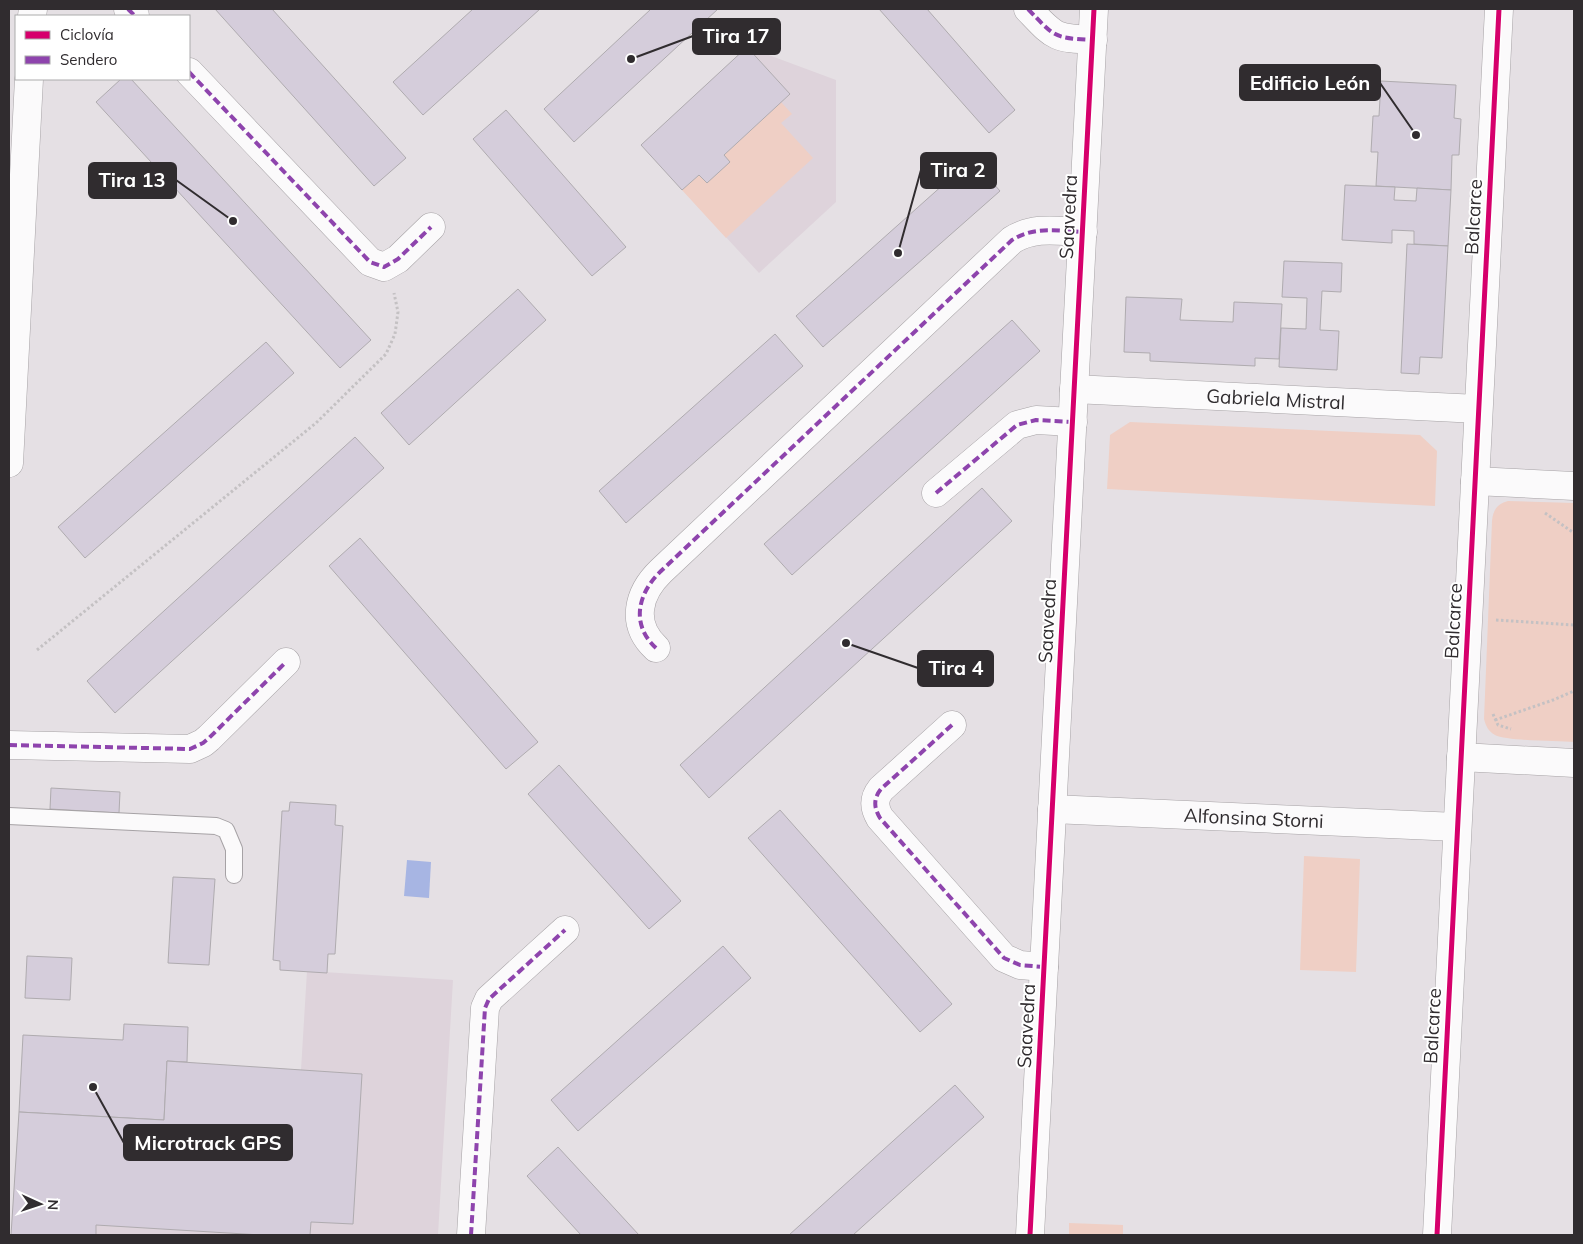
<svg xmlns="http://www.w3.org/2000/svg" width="1583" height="1244" font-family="Mulish,sans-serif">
  <rect width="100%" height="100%" fill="#e5e0e4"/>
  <g fill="#ded3db">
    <polygon points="747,47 836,80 836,202 759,273 641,145"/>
    <polygon points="307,971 453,980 438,1235 11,1235 19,1112 163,1120 167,1061 301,1070"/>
  </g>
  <g fill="#efcfc5">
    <polygon points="781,102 792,114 781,123 813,158 726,238 682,190 699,175 707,183 724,155"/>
    <polygon points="1130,422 1420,435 1437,451 1435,506 1107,489 1110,435"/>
    <path d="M 1508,501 L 1574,503 L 1574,742 C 1558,741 1506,741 1495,735 C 1488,731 1486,726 1484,719 L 1492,521 C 1493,510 1497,504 1508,501 Z"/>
    <polygon points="1304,856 1360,859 1356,972 1300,970"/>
    <polygon points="1069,1223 1123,1225 1123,1235 1069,1235"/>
  </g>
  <polygon fill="#a7b5e3" points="407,860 431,862 429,898 404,896"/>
  <g fill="#d5cddb" stroke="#afabaf">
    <polygon points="215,9 272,9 406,158 374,186"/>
    <polygon points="473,9 540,9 423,115 393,82"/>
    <polygon points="651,9 718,9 574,142 544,109"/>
    <polygon points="879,9 927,9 1015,110 989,133"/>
    <polygon points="747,47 790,94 724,155 730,162 707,183 699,175 682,190 641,145"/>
    <polygon points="121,79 131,79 371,340 340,368 96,102"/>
    <polygon points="1381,81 1456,85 1454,118 1461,119 1459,155 1452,155 1451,190 1376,186 1378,152 1371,152 1373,116 1379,116"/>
    <polygon points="506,110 626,247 592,276 473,139"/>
    <polygon points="972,159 1000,191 823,347 796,316"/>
    <polygon points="1345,185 1395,187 1394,200 1416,201 1417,188 1451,190 1448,246 1414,244 1414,231 1392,230 1392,243 1342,240"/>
    <polygon points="1407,244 1448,246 1442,358 1420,357 1419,374 1401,373"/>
    <polygon points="1284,261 1342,263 1341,292 1322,291 1320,330 1339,331 1337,370 1279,367 1281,328 1306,329 1307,298 1282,297"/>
    <polygon points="518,289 546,320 409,445 381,413"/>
    <polygon points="1126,297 1182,299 1180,320 1233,322 1234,302 1282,304 1279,359 1255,358 1255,366 1150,361 1150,353 1124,352"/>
    <polygon points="1012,320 1040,351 792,575 764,544"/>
    <polygon points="775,334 803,366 626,523 599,491"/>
    <polygon points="266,342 294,373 85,558 58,527"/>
    <polygon points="355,437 384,468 115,713 87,681"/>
    <polygon points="982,488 1012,521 709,798 680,765"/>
    <polygon points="360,538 538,742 506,769 329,566"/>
    <polygon points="559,765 681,901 649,929 528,794"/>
    <polygon points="51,788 120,792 119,813 50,809"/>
    <polygon points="290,802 336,805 335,825 343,826 335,954 328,954 327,973 280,970 280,961 273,960 282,811 289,811"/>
    <polygon points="780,810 952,1004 920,1032 748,838"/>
    <polygon points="173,877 215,879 209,965 168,963"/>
    <polygon points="723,946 751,978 578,1131 551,1100"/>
    <polygon points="27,956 72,958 70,1000 25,998"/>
    <polygon points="124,1024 188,1027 187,1062 167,1061 164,1120 19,1112 23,1035 123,1040"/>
    <polygon points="167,1061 362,1074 353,1224 311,1222 310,1235 261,1235 96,1225 96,1235 11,1235 19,1112 164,1120"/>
    <polygon points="955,1085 984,1117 853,1235 789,1235"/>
    <polygon points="558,1147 639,1235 581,1235 527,1176"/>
  </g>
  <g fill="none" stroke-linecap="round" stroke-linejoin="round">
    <g stroke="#a6a2a5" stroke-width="18">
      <polyline id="lane" points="9,816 216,826 226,830 234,849 234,875"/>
    </g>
    <g stroke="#a6a2a5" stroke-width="29">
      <g id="street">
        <polyline points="128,9 135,16"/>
        <path d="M 1028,9 C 1055,37 1053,38 1093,40"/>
        <polyline points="189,72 370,262 384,267 398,259 431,227"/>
        <path id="s1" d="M 1074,389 L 1478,409"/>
        <polyline points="1475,481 1574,486"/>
        <polyline points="936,493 1017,425 1036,420 1073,422"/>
        <path d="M 656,648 C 630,624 638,593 661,571 L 1012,240 C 1034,226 1058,231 1083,232"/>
        <path d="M 952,725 L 881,789 C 873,799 874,808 880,818 L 1004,958 L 1020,965 L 1044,967"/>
        <polyline points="9,745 190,749 203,743 209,738 286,662"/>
        <polyline points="1461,757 1574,763"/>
        <path id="s2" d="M 1052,809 L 1457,827"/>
        <polyline points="471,1235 485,1008 489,999 565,930"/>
        <polyline points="1437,1235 1499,9"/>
      </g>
    </g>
    <g stroke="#a6a2a5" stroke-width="29">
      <polyline id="secondary" points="1030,1235 1094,9"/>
    </g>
    <g stroke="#a6a2a5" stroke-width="29">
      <g id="primary">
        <polyline points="32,16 33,9"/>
        <polyline points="9,463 29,79"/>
      </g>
    </g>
    <g stroke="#c4c1c3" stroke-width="3" stroke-dasharray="2.5 2.5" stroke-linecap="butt">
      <polyline points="1545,513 1574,533"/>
      <polyline points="1496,620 1574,625"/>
      <polyline points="37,650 316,423 386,354 395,334 398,312 394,293"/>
      <polyline points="1493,714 1498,725 1511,729"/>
      <polyline points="1495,720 1553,700 1574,691"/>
    </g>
    <use href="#lane" stroke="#fbfafb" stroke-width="16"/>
    <use href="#street" stroke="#fbfafb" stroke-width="28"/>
    <use href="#secondary" stroke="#fbfafb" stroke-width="28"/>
    <use href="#primary" stroke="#fbfafb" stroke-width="28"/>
    <g stroke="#8e44ad" stroke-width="4" stroke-dasharray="8 4" stroke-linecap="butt">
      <polyline points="128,9 135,16"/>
      <path d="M 1028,9 C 1055,37 1053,38 1093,40"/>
      <polyline points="189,72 370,262 384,267 398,259 431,227"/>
      <polyline points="936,493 1017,425 1036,420 1073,422"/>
      <path d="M 656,648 C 630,624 638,593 661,571 L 1012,240 C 1034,226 1058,231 1083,232"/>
      <path d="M 952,725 L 881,789 C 873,799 874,808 880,818 L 1004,958 L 1020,965 L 1044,967"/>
      <polyline points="9,745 190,749 203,743 209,738 286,662"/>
      <polyline points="471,1235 485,1008 489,999 565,930"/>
    </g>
    <g stroke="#fff" stroke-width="8">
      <g id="cycleway">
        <polyline points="1030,1235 1094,9"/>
        <polyline points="1437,1235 1499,9"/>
      </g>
    </g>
    <use href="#cycleway" stroke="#d6006c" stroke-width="5"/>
  </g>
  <g text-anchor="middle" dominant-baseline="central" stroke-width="4" stroke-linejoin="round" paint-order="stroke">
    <g font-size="19" fill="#302c2f" stroke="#fff">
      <text transform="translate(1068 217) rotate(-87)">Saavedra</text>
      <text transform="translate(1473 217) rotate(-87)">Balcarce</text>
      <text stroke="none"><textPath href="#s1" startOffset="202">Gabriela Mistral</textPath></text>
      <text transform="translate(1047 621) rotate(-87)">Saavedra</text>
      <text transform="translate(1453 621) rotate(-87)">Balcarce</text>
      <text stroke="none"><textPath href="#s2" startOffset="202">Alfonsina Storni</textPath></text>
      <text transform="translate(1026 1026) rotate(-87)">Saavedra</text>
      <text transform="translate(1432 1026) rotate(-87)">Balcarce</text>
    </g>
  </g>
  <path fill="none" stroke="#302c2f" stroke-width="2" d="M631 59L693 36M1416 135L1380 83M898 253L921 170M233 221L176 180M846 643L918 668M93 1087L124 1143"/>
  <g fill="#302c2f" stroke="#fff" stroke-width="2">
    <circle cx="631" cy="59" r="5"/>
    <circle cx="1416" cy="135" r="5"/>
    <circle cx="898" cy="253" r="5"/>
    <circle cx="233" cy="221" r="5"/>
    <circle cx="846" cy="643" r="5"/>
    <circle cx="93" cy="1087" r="5"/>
  </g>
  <g fill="#302c2f" stroke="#302c2f" stroke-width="2">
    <rect x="693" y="19" width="87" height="35" rx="5"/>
    <rect x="1240" y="65" width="140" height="35" rx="5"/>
    <rect x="921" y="153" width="75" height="35" rx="5"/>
    <rect x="89" y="163" width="87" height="35" rx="5"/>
    <rect x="918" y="651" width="75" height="35" rx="5"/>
    <rect x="124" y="1125" width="168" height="35" rx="5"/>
  </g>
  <g font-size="20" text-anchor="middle" font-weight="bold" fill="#fff">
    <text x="736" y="43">Tira 17</text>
    <text x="1310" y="90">Edificio León</text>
    <text x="958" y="177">Tira 2</text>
    <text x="132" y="187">Tira 13</text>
    <text x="956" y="675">Tira 4</text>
    <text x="208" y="1150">Microtrack GPS</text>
  </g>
  <rect width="1583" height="1244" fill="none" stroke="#302c2f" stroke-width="20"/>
  <rect x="15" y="15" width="175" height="65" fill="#ffffff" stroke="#acabac"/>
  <rect x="25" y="31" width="25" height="8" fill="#d6006c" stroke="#acabac"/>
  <text x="60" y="40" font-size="15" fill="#302c2f">Ciclovía</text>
  <rect x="25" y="56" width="25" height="8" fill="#8e44ad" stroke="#acabac"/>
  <text x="60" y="65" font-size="15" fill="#302c2f">Sendero</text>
  <g transform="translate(40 1204) rotate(93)" stroke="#ffffff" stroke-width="4" paint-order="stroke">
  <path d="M0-4L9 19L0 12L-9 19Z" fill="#302c2f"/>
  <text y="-8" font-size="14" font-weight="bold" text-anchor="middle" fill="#302c2f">N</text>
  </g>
</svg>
